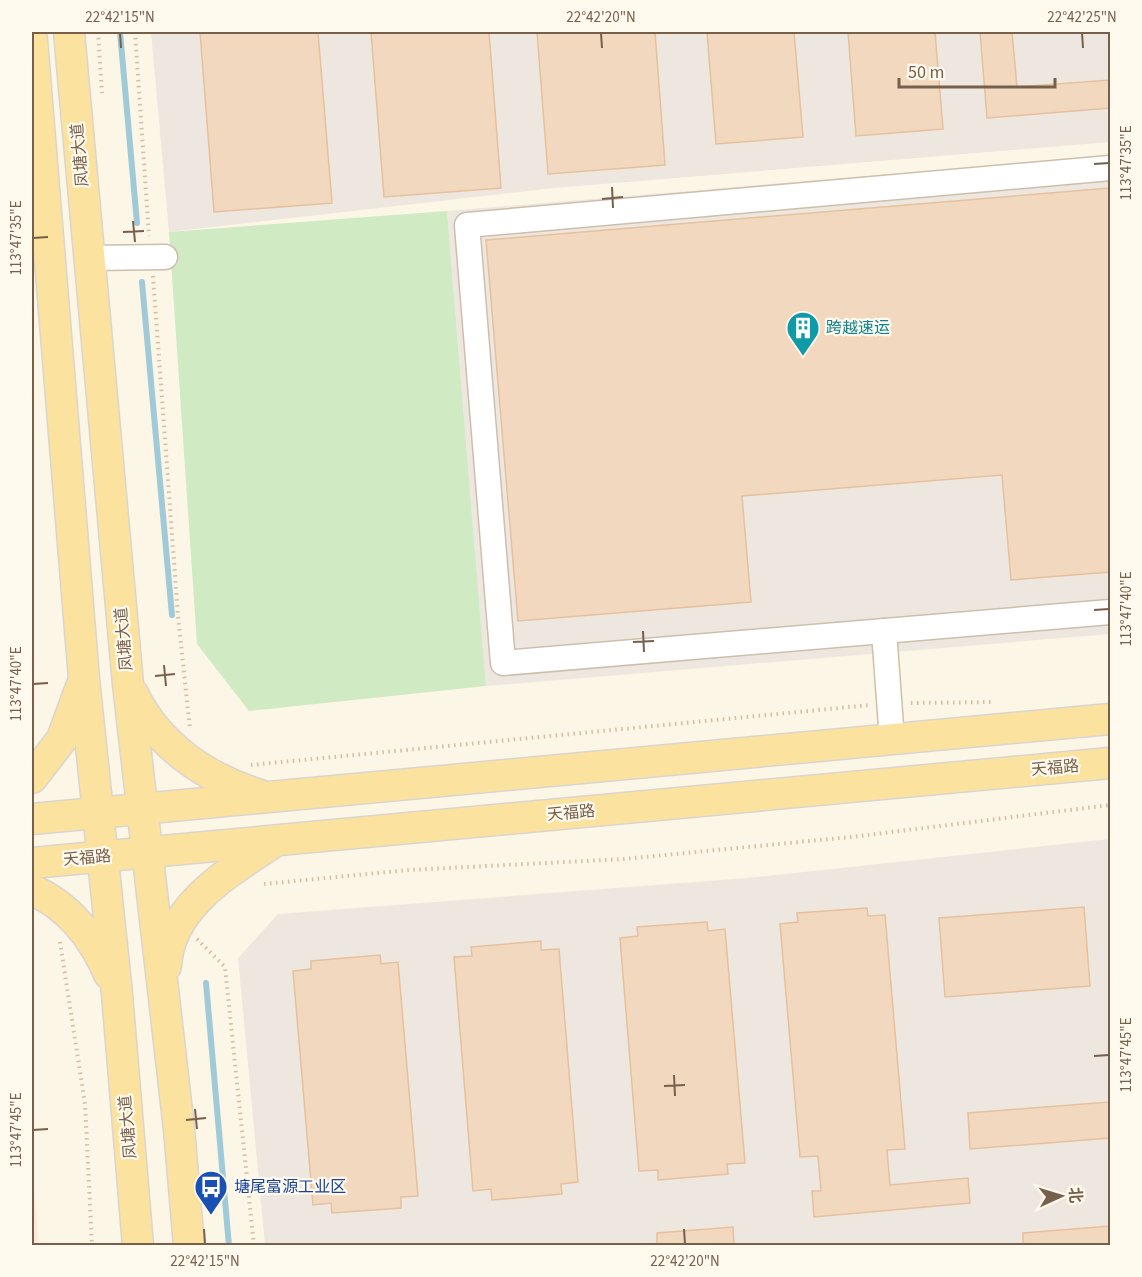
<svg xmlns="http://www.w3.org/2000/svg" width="1142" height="1277" font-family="'Source Sans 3','Noto Sans SC',sans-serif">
  <rect width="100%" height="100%" fill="#fcf6e6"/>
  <polygon fill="#fde8da" points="32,1164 39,1245 32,1245"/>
  <g fill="#ede7e0">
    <polygon points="151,32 1110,32 1110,142 554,188 169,232"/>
    <polygon points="1110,156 1110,634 486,686 447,211"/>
    <polygon points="1110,839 1110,1245 265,1245 238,958 278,914 747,878"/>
  </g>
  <polygon fill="#d0eac4" points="447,211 486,686 249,711 197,644 169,232"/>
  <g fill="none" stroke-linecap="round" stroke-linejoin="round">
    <g stroke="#a1cad8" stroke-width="6">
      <polyline points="120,32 137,223"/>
      <polyline points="142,282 172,615"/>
      <polyline points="206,983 229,1246"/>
    </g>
  </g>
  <g fill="#f2d8be" stroke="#e5c19e" stroke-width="1.5">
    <polygon points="200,32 318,32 332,203 214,212"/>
    <polygon points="371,32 489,32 501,188 384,197"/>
    <polygon points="537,32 655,32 665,165 548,174"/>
    <polygon points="707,32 794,32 803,137 716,144"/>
    <polygon points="848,32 935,32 943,129 856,136"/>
    <polygon points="980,32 1012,32 1017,87 1110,80 1110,108 987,118"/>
    <polygon points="1110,188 1110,572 1011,580 1002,475 742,496 751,602 518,621 486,240"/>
    <polygon points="1084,907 1090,986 945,997 939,918"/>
    <polygon points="867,908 868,916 885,915 905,1149 887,1150 890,1185 968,1178 970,1203 814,1217 812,1191 821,1191 818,1156 800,1157 780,924 798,922 797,913"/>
    <polygon points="707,922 708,931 725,929 745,1163 727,1164 728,1174 658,1180 658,1170 639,1171 620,938 638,936 637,927"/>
    <polygon points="541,941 541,950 559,949 578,1182 561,1184 562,1194 492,1200 491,1189 473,1191 454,957 472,956 471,947"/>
    <polygon points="380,955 381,964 398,962 418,1196 401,1197 401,1208 332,1213 331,1203 313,1205 293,971 311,969 311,961"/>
    <polygon points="1109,1102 1110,1138 970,1149 968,1113"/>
    <polygon points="1110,1226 1110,1245 1023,1245 1023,1233"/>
    <polygon points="733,1227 734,1245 657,1245 657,1233"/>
  </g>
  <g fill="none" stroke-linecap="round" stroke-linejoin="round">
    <g stroke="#cebfac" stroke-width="27">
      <g id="minor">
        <polyline points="1110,168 467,225 503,663 1110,612"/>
        <polyline points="90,258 165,257"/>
        <polyline points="884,631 892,740"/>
      </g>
    </g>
    <g stroke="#dbd5d0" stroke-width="33">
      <g id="major">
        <polyline points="69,32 128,684 179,1129 189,1246"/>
        <polyline points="32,40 84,679 117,994 138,1246"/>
        <path d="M 133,694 C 158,746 206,778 260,795"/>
        <polyline points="32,778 62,739 81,687"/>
        <polyline points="32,819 1110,719"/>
        <polyline points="32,863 1110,763"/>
        <path d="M 32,890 C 68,905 94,938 109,974"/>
        <path d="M 166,966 C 169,906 229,872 274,842"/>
      </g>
    </g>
    <g stroke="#d7bca1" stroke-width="4" stroke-dasharray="1.5 4.5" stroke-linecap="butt">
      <polyline points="98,32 102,93"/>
      <polyline points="135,32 149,236"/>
      <polyline points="153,276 178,616 190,729"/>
      <polyline points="911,703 993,702"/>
      <polyline points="251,765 870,705"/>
      <polyline points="264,884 409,870 624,859 851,837 1110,805"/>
      <polyline points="197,939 225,967 254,1246"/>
      <polyline points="60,942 85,1104 92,1246"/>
    </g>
    <use href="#minor" stroke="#fff" stroke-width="24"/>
    <use href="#major" stroke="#fbe29f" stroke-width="30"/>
  </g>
  <path fill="none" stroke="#765f4b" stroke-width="2" d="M 120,33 L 121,48M 601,33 L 602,48M 1082,33 L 1083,48M 1094,164 L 1109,163M 612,187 L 613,208M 602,199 L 623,197M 133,221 L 135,242M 123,232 L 144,231M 33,238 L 48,237M 1094,610 L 1109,609M 643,631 L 644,652M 633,642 L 654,641M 164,665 L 166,686M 155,676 L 175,674M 33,684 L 48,683M 1094,1056 L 1109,1055M 674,1075 L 675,1096M 664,1086 L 685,1085M 195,1109 L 197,1129M 186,1120 L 206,1118M 33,1130 L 48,1129M 204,1229 L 205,1244M 684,1229 L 685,1244"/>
  <defs>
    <g id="building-pin" transform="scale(1.725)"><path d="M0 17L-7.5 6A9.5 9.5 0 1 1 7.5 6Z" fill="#0f9aa8" stroke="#fffaed"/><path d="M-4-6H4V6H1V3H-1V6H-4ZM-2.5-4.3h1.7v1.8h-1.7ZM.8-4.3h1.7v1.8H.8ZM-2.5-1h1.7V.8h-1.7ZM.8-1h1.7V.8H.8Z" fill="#fff"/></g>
    <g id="bus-pin" transform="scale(1.725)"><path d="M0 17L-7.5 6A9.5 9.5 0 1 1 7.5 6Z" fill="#1a4fb4" stroke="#fffaed"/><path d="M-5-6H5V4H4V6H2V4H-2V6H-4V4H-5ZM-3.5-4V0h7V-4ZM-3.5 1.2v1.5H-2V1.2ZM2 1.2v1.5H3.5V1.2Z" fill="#fff"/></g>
  </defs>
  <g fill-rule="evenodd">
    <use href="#building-pin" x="803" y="328"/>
    <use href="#bus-pin" x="211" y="1187"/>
  </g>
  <g text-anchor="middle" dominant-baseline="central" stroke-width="4.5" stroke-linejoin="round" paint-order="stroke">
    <g font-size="16" fill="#765f4b" stroke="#fffaed">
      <text transform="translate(80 155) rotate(-95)">凤塘大道</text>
      <text transform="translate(124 639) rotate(-95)">凤塘大道</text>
      <text transform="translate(1055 768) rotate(-5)">天福路</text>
      <text transform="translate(571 813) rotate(-5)">天福路</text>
      <text transform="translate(87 858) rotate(-5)">天福路</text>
      <text transform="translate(128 1127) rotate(-95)">凤塘大道</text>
    </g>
    <g font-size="16" fill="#0d838f" stroke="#fffaed" text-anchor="start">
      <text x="826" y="328">跨越速运</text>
    </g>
    <g font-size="16" fill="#164399" stroke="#fffaed" text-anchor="start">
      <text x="234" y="1187">塘尾富源工业区</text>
    </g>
  </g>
  <rect width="1142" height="1277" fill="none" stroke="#fffaed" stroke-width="66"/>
  <g transform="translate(1061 1196) rotate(86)" stroke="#fffaed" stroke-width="4.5" paint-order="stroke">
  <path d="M0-4.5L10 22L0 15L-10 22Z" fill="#765f4b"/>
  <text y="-9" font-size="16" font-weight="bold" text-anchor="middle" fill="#765f4b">北</text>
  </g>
  <path d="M899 78v9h156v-9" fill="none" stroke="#765f4b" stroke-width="3"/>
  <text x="908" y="78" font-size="18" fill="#765f4b" stroke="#fffaed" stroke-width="4.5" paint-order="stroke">50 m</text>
  <rect x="33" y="33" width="1076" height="1211" fill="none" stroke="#765f4b" stroke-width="2"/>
  <g font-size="15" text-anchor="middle" fill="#765f4b">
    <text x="120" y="22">22°42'15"N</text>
    <text x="601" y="22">22°42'20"N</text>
    <text x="1082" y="22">22°42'25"N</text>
    <text transform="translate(1126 163) rotate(-90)" y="5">113°47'35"E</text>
    <text transform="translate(16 238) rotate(-90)" y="5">113°47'35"E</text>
    <text transform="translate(1126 609) rotate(-90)" y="5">113°47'40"E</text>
    <text transform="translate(16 684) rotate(-90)" y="5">113°47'40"E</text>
    <text transform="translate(1126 1055) rotate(-90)" y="5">113°47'45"E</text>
    <text transform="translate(16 1130) rotate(-90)" y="5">113°47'45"E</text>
    <text x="205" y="1266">22°42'15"N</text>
    <text x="685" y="1266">22°42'20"N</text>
  </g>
</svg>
